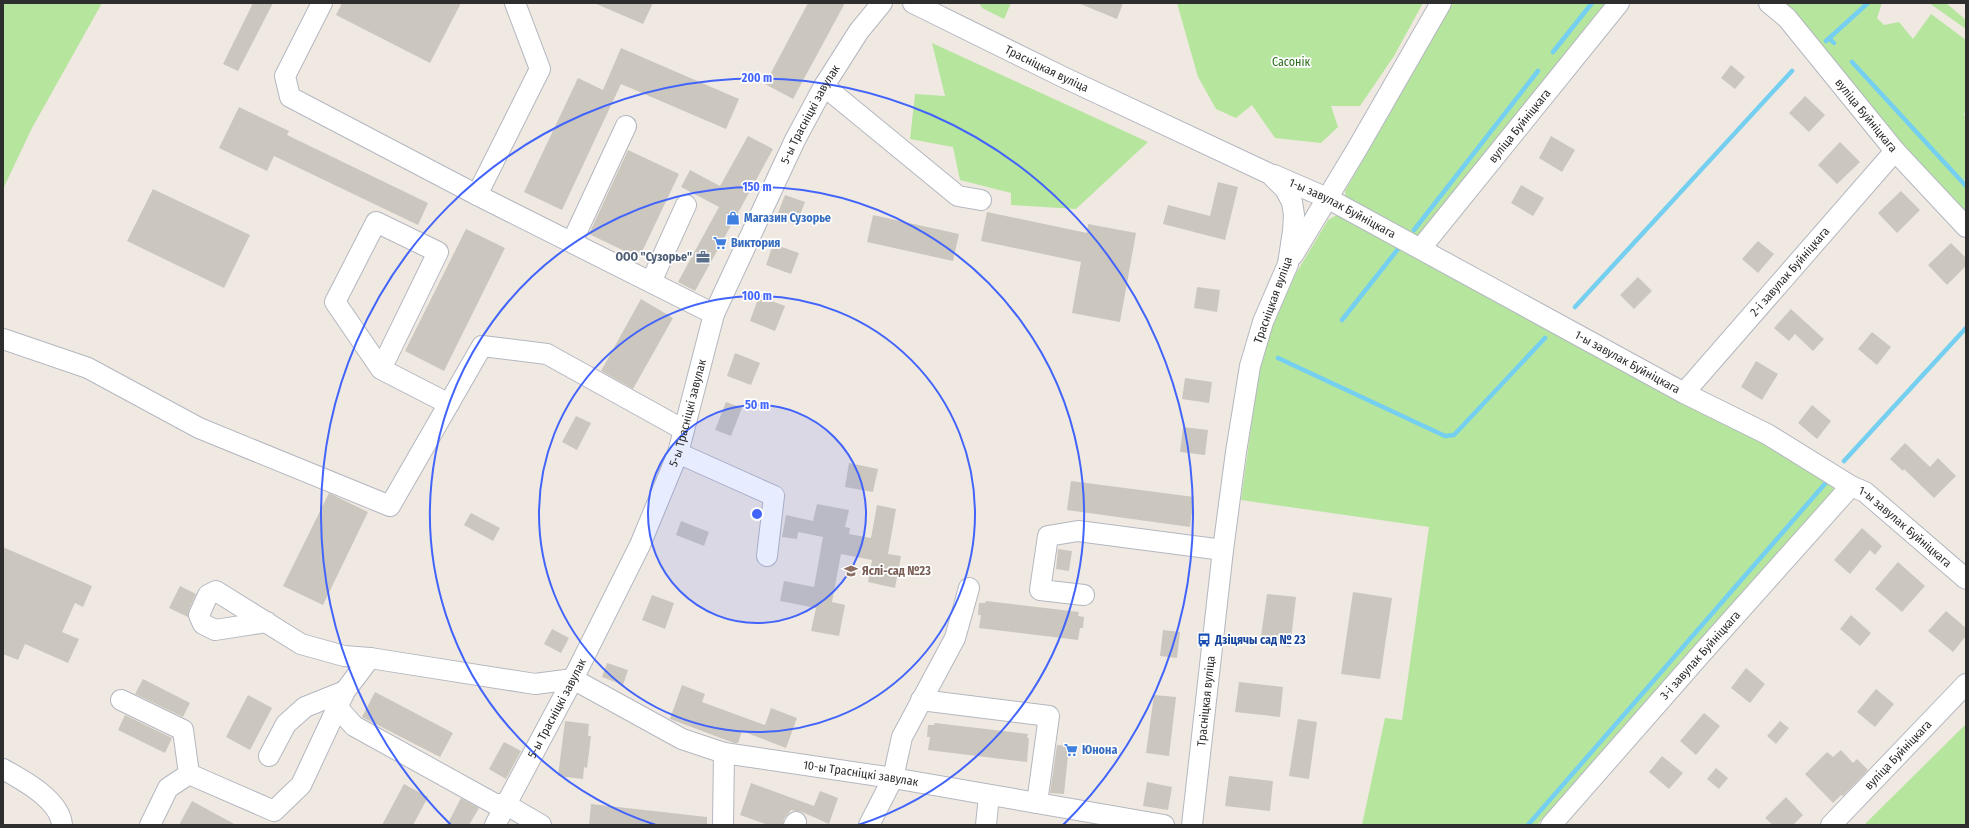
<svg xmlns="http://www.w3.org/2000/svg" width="1969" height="828" font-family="'Fira Sans Condensed',sans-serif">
  <rect width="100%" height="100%" fill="#efe9e1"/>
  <g fill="#b6e59e">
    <polygon points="3,3 102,3 32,128 3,189"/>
    <polygon points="979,3 1011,3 1004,19 982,8"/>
    <polygon points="1177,3 1423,3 1394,56 1360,106 1331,106 1338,127 1321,143 1275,138 1252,105 1236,118 1216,109 1198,77"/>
    <polygon points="1453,3 1611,3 1428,233 1415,239 1346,198 1345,191"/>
    <polygon points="1783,3 1882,3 1877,18 1884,25 1899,22 1913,39 1931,14 1966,40 1966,113 1964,113 1966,122 1966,178 1964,180 1966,187 1966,214 1903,146"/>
    <polygon points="1929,3 1946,3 1966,20 1966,29"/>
    <polygon points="932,43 1148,142 1076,209 1011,205 1011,193 960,180 953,147 910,139 915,94 945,96"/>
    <polygon points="1345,215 1830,478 1834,490 1537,825 1362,825 1385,718 1402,720 1429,527 1241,500 1259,369 1267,338 1295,275 1328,220 1335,216"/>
    <polygon points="1966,724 1966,825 1864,825"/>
  </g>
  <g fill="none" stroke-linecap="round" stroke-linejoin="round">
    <g stroke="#75cff0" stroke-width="4.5">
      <polyline points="1829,38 1834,43"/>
      <polyline points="1826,41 1868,3"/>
      <polyline points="1553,52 1592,3"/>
      <polyline points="1852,62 1966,186"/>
      <polyline points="1414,230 1538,71"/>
      <polyline points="1575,307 1792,71"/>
      <polyline points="1342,320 1398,249"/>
      <polyline points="1278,358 1445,436 1454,435 1545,338"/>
      <polyline points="1844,461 1966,328"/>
      <polyline points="1528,825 1830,478"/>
    </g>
  </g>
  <g fill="#cbc7bf">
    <polygon points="253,3 273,3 238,71 223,64"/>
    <polygon points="342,3 461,3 430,63 336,15"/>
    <polygon points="594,3 653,3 643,24"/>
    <polygon points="808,3 845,3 793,99 765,84"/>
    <polygon points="1078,3 1123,3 1117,19"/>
    <polygon points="621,48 739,99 726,129 621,84 562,210 524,192 578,78 603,90"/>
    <polygon points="1731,65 1745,77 1735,89 1721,78"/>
    <polygon points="1805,96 1825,115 1809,132 1789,113"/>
    <polygon points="239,107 289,131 287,135 428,203 418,225 274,156 267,171 219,148"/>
    <polygon points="748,136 773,149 695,291 678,282 719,207 681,187 690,170 720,186"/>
    <polygon points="1551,136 1575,150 1562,172 1539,158"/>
    <polygon points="1840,142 1860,162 1837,184 1818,165"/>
    <polygon points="628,150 679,174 639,258 589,234"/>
    <polygon points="1218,182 1238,187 1225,240 1163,224 1168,205 1210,216"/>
    <polygon points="1521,185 1544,198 1533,216 1511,203"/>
    <polygon points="153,189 250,235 224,288 127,241"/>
    <polygon points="1901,191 1920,210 1897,233 1878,213"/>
    <polygon points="785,195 805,202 796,225 776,218"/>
    <polygon points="987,212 1087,233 1088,224 1136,233 1120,322 1072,313 1081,262 981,241"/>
    <polygon points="873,215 959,234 953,261 867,242"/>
    <polygon points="466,229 505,248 444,371 405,351"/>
    <polygon points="1758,241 1774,254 1758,273 1742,259"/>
    <polygon points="1951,243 1966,258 1966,266 1947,285 1928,265"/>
    <polygon points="773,244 799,253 791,274 766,265"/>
    <polygon points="1638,277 1652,291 1634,309 1620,295"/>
    <polygon points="1197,287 1220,290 1217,312 1194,308"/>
    <polygon points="759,296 785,306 775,331 750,321"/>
    <polygon points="641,299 673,318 633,389 601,371"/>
    <polygon points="1791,309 1824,339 1813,351 1795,334 1789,341 1774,328"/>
    <polygon points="1872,332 1891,347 1877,365 1858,349"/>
    <polygon points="735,353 760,363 751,385 727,376"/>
    <polygon points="1756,361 1778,374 1762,400 1741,387"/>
    <polygon points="1185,378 1212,382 1209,403 1182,399"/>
    <polygon points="726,402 742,408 731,436 715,430"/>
    <polygon points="1812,405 1831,421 1817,439 1798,423"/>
    <polygon points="576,416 591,423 577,450 562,442"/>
    <polygon points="1183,427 1208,430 1205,455 1180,452"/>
    <polygon points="1905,443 1930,467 1938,458 1956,476 1934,498 1904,469 1903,471 1890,459"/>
    <polygon points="849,463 878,469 873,492 845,487"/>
    <polygon points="1071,481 1194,497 1190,527 1067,510"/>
    <polygon points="329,493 368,512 323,605 283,586"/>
    <polygon points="817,504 849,510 845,527 850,528 849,534 871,538 877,505 896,509 888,554 901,556 895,588 868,582 872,560 841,554 832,602 845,605 839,636 811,631 816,608 780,601 784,581 814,587 823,537 798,532 797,539 782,537 786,515 813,521"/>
    <polygon points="471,513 500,528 493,541 464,525"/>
    <polygon points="681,521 709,532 704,546 676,535"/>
    <polygon points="1862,528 1882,546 1875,555 1870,550 1850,574 1834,560"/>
    <polygon points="3,547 92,586 83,607 75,603 62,632 79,639 68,663 25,644 18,660 3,654"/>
    <polygon points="1058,549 1072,551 1069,571 1056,569"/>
    <polygon points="1898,562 1925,586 1902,612 1875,589"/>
    <polygon points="180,586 196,594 189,610 188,617 169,608"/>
    <polygon points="1353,592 1392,598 1380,679 1341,674"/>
    <polygon points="1267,594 1296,597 1290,647 1260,643"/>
    <polygon points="652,595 674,603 665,629 642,620"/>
    <polygon points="986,601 1079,612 1078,616 1084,617 1083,628 1080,628 1078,640 979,628 981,615 978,615 979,603 985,603"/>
    <polygon points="1946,611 1966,628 1966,636 1953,652 1928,631"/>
    <polygon points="1851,615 1871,633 1860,646 1840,629"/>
    <polygon points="552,629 569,638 561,653 544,644"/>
    <polygon points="1163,630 1180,632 1177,658 1160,656"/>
    <polygon points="607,663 628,670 623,685 602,677"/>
    <polygon points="1746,668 1765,684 1750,703 1731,688"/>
    <polygon points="143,679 190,703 183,717 135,694"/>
    <polygon points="1239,682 1283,687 1280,717 1235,712"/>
    <polygon points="682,685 705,694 702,702 765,725 771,708 797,718 786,748 742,731 738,743 734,743 670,719"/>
    <polygon points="1876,689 1894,704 1875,727 1857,712"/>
    <polygon points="375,692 453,733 440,757 362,717"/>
    <polygon points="248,695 272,708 250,750 226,737"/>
    <polygon points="1154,695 1176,697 1169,756 1146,753"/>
    <polygon points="1704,713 1720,726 1696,755 1680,741"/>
    <polygon points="125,715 172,738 165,753 118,730"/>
    <polygon points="1298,719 1317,722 1309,779 1289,776"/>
    <polygon points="565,721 589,724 588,736 591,736 587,768 584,767 583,779 558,776"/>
    <polygon points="1780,721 1789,728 1776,744 1767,736"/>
    <polygon points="935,723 1028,734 1027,738 1029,738 1027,762 928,750 930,737 927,737 928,725 934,725"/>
    <polygon points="504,742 521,751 506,779 489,769"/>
    <polygon points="1057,745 1069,746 1064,794 1050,793"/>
    <polygon points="1841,750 1853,763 1857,759 1868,770 1843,796 1841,795 1833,803 1805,774 1827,752 1833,757"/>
    <polygon points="1662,756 1683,773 1669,789 1649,772"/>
    <polygon points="1716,768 1728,778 1719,789 1707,779"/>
    <polygon points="1229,776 1273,781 1270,811 1225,806"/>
    <polygon points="1147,782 1172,787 1168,810 1143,806"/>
    <polygon points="751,783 814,806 820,791 838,798 829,824 802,812 791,810 784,819 783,825 768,825 740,815"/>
    <polygon points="404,784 428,797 413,825 382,825"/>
    <polygon points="1786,797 1803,815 1793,825 1773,825 1765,818"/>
    <polygon points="461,798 479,808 469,825 447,825"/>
    <polygon points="192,801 236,825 179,825"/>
    <polygon points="591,804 707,817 707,825 589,825"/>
  </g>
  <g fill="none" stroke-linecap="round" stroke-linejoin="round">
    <g stroke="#b4b7c1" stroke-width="22">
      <g id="minor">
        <polyline points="322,3 285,76 290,97 477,195 714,314"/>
        <path id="s1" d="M 913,3 L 1063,77 L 1270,174 L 1285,189 L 1292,202 L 1294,215 L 1293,231 L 1288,264 L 1263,322 L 1250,366 L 1236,452 L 1223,550 L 1192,825"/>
        <path id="s2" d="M 1769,3 L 1787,18 L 1895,151 L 1966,227"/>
        <polyline points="824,86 958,196 981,200"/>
        <path id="s3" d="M 1274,175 L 1327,198 L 1684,393 L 1767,434 L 1851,486 L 1865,492 L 1966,579"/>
        <polyline points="477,195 540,69 515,3"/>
        <polyline points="572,242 626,126"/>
        <path id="s4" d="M 1421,248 L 1619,3"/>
        <polyline points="1293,255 1357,149 1441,3"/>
        <polyline points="651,282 686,205"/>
        <polyline points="3,339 88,368 199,428 390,506 482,346 547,354 684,430"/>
        <polyline points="381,369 438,252 376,222 335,302 381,369 449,404"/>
        <path id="s5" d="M 1684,393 L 1895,151"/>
        <polyline points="678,453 774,496 767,556"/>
        <polyline points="1084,595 1040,590 1048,536 1078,531 1223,550"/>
        <path id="s6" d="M 267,622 L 215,630 L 203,624 L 199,615 L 208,595 L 216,591 L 301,644 L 344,656 L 370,658 L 535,684 L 573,679 L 682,739 L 724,753 L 893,778 L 1164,825"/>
        <polyline points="121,700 183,730 189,774 274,811 301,785 345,691 370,658"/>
        <polyline points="921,700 1049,716 1037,803"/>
        <polyline points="337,707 354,726 495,804 505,804 541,825"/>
        <polyline points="269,756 286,724 305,707 345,691"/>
        <path d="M 3,769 C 23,780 60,800 62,825"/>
        <polyline points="150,825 168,788 189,774"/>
        <path id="s7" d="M 495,825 L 573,679 L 640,545 L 678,453 L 714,314 L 795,140 L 824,86 L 859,31 L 882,3"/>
        <polyline points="723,825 724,753"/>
        <polyline points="794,825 796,822"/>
        <polyline points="869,825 893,778 902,737 955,638 969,588"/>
        <polyline points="986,825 989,795"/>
        <path id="s8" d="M 1551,825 L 1702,653 L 1851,486"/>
        <path id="s9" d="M 1831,825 L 1966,684"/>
      </g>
    </g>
    <use href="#minor" stroke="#fff" stroke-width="20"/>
  </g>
  <circle cx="757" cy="514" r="109" fill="#4264fb" fill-opacity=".12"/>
  <g fill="none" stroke="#4264fb" stroke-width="2">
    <circle cx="757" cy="514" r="109"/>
    <circle cx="757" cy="514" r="218"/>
    <path d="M656 825A327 327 0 1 1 858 825"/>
    <path d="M451 825A436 436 0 1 1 1063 825"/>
  </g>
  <defs>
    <g id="shop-bare" transform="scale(1.08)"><path d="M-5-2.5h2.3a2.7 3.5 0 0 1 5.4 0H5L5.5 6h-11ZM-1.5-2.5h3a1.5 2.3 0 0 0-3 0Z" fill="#3f7fe0" stroke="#fff" stroke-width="2.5" paint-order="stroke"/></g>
    <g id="supermarket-bare" transform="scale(1.08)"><path d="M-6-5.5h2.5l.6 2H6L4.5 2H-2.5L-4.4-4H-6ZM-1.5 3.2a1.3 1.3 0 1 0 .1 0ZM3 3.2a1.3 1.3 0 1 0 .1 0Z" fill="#3f7fe0" stroke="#fff" stroke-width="2.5" paint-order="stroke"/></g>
    <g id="office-bare" transform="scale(1.08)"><path d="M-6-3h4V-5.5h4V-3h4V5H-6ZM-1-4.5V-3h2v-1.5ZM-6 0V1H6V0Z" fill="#5c6f8a" stroke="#fff" stroke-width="2.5" paint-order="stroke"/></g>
    <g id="school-bare" transform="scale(1.08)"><path d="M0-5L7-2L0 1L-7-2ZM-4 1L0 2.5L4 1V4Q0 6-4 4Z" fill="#8d6e63" stroke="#fff" stroke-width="2.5" paint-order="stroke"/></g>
    <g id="bus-bare" transform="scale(1.08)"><path d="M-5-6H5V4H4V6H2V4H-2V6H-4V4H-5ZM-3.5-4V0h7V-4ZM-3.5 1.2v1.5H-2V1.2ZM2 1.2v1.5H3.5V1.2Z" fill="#1a4fb4" stroke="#fff" stroke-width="2.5" paint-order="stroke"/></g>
  </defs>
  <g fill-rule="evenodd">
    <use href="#shop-bare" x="733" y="218"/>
    <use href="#supermarket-bare" x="720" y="243"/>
    <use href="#office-bare" x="703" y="257"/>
    <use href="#school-bare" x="851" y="571"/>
    <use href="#bus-bare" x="1204" y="640"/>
    <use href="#supermarket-bare" x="1071" y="750"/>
  </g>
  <g text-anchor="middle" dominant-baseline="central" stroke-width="3.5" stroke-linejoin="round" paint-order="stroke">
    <g font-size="12" fill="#2c6e1b" stroke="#fff">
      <text x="1291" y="62">Сасонік</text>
    </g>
    <g font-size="12" fill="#2e2e2e" stroke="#fff">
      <text stroke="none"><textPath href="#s1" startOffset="149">Трасніцкая вуліца</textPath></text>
      <text stroke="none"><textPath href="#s7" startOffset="780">5-ы Трасніцкі завулак</textPath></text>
      <text stroke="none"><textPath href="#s2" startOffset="149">вуліца Буйніцкага</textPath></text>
      <text stroke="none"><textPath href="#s4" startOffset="157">вуліца Буйніцкага</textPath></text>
      <text stroke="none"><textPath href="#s3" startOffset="76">1-ы завулак Буйніцкага</textPath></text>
      <text stroke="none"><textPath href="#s5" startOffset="161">2-і завулак Буйніцкага</textPath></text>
      <text transform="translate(1273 300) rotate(-70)">Трасніцкая вуліца</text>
      <text stroke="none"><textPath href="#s3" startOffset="400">1-ы завулак Буйніцкага</textPath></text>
      <text stroke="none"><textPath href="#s7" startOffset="456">5-ы Трасніцкі завулак</textPath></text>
      <text stroke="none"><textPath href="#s3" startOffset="724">1-ы завулак Буйніцкага</textPath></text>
      <text stroke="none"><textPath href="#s8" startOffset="226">3-і завулак Буйніцкага</textPath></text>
      <text transform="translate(1206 701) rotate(-84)">Трасніцкая вуліца</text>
      <text stroke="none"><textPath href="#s7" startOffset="132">5-ы Трасніцкі завулак</textPath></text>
      <text stroke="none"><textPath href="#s9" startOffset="97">вуліца Буйніцкага</textPath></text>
      <text stroke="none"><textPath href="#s6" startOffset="790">10-ы Трасніцкі завулак</textPath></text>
    </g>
    <g font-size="12" font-weight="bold" fill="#366cbe" stroke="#fff" text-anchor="start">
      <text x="744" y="218">Магазин Сузорье</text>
      <text x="731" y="243">Виктория</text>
      <text x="1082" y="750">Юнона</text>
    </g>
    <g font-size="12" font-weight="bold" fill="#4e5e75" stroke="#fff" text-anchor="end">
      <text x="692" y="257">ООО "Сузорье"</text>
    </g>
    <g font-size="12" font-weight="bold" fill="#785e54" stroke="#fff" text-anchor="start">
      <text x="862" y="571">Яслі-сад №23</text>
    </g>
    <g font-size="12" font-weight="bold" fill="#164399" stroke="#fff" text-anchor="start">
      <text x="1215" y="640">Дзіцячы сад № 23</text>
    </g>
  </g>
  <circle cx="757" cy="514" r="6" fill="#4264fb" stroke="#fff" stroke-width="2"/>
  <g font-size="12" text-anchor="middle" font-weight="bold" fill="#4264fb" stroke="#fff" stroke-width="3.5" stroke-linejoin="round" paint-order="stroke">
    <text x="757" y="82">200 m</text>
    <text x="757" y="191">150 m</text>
    <text x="757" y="300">100 m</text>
    <text x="757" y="409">50 m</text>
  </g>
  <rect width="1969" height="828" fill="none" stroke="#2e2e2e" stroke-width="8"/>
</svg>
